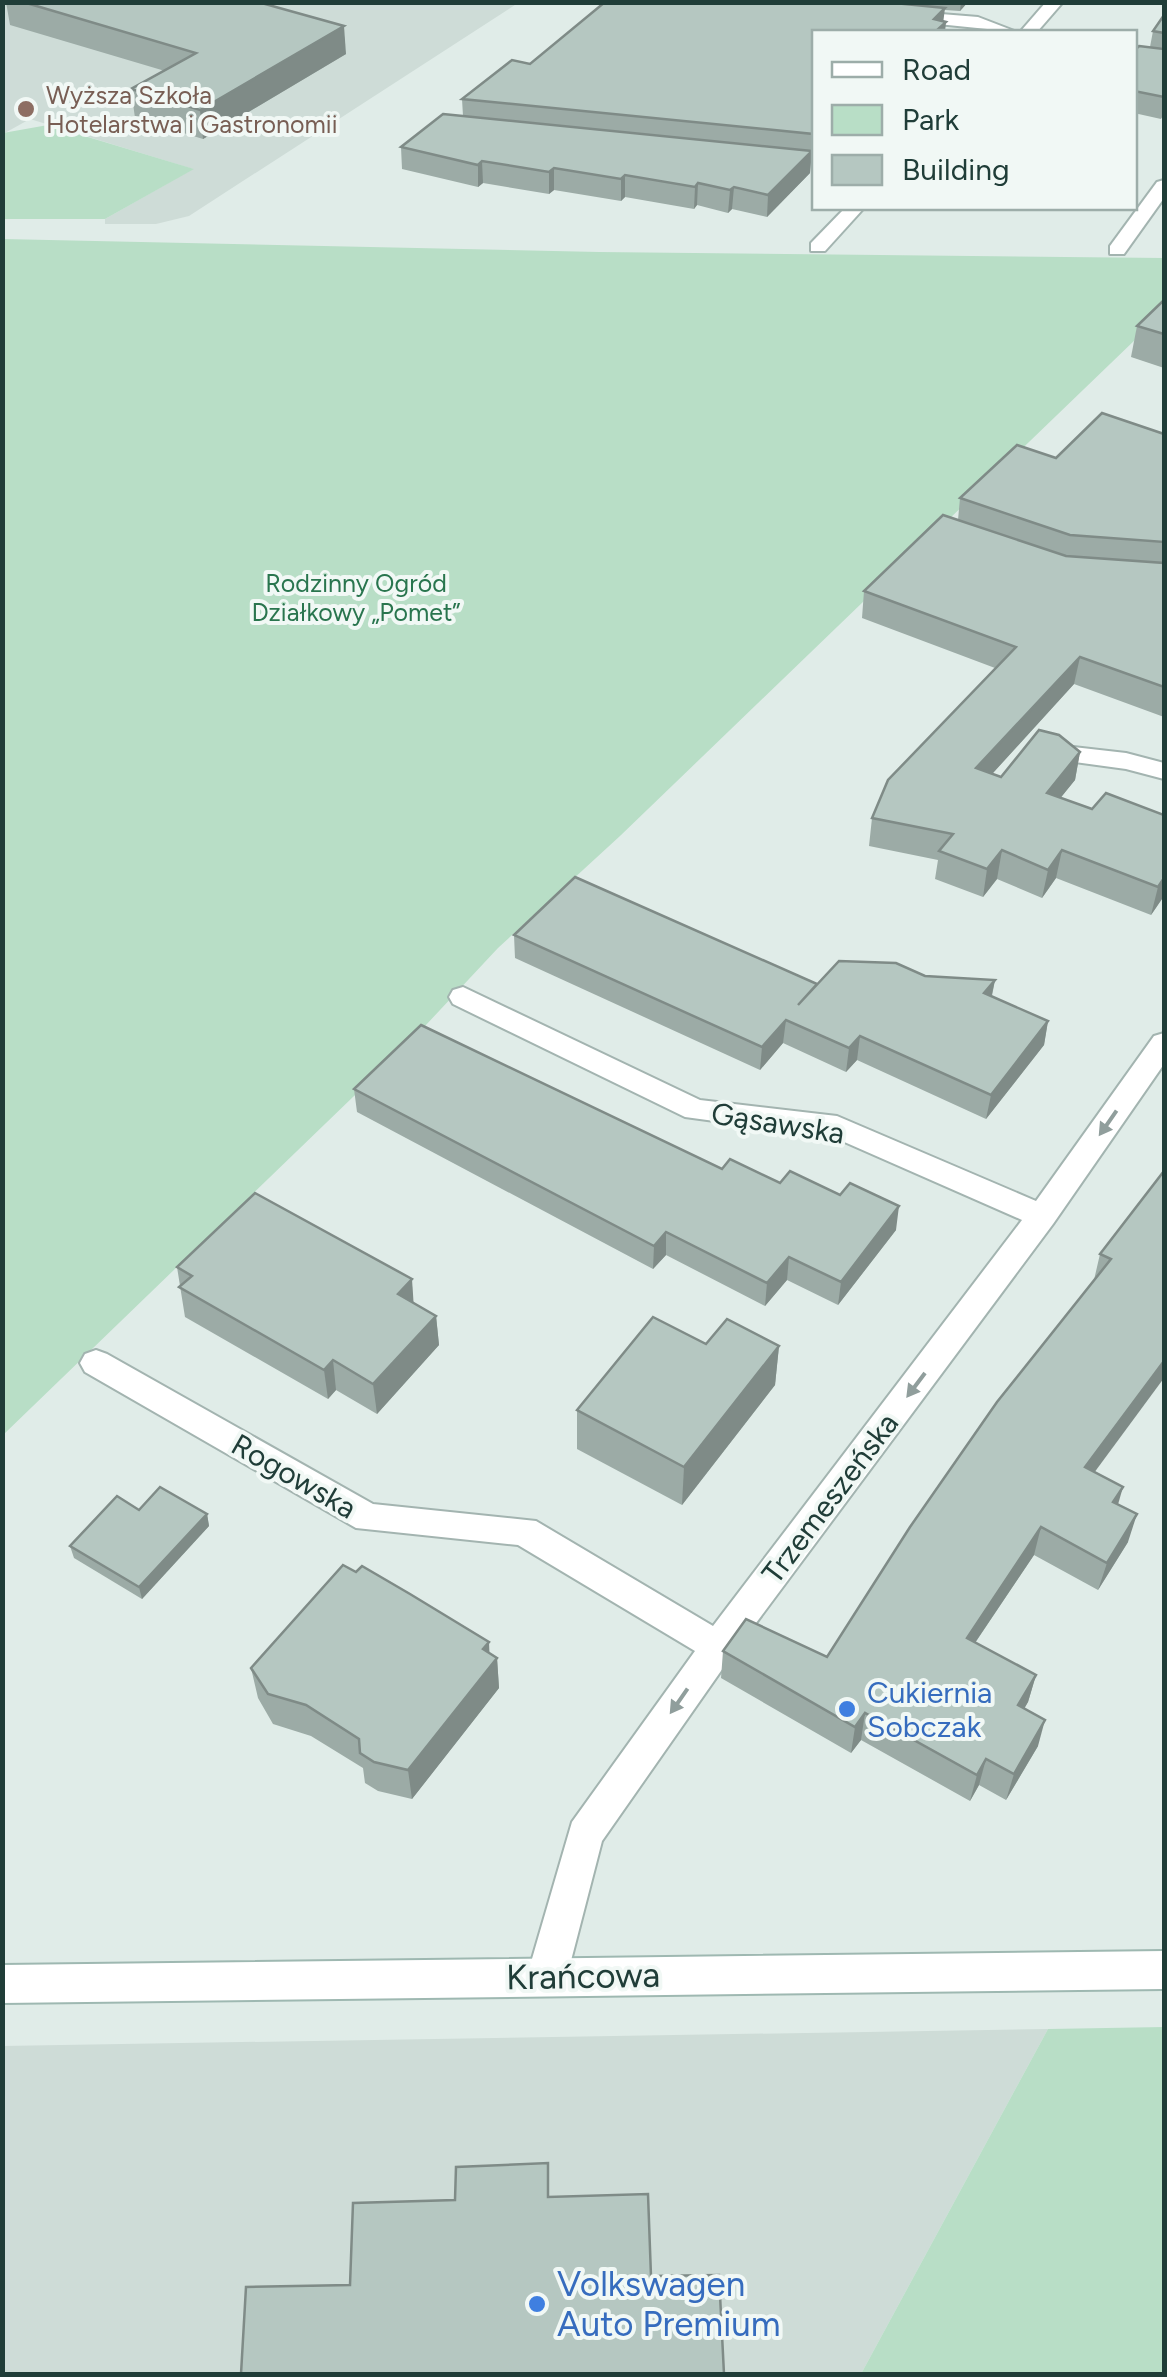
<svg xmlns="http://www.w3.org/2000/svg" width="1167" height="2377" font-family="Figtree,sans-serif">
  <rect width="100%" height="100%" fill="#e0ece8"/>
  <g fill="#cedcd7">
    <polygon points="3,3 518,3 189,216 156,224 105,224 105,219 193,169 30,119 3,134"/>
    <polygon points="1048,2029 861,2374 3,2374 2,2046"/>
  </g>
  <g fill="#b8dec6">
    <polygon points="48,125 194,169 105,219 3,219 3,133"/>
    <polygon points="3,239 599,252 1164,258 1164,312 620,836 498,948 411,1041 3,1435"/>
    <polygon points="1164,2027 1164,2374 861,2374 1048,2029"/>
  </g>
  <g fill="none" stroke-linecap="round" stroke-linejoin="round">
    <g stroke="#a3b4b0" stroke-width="4">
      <g id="street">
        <polygon points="1046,2 1063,2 1037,32 1020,32"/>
        <polygon points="904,11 978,17 1017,32 898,20 896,16"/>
        <polygon points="1164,180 1164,198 1124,254 1110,254 1110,246 1157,182"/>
        <polygon points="845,208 864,208 825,251 811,251 811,243"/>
        <polygon points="1047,744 1126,753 1164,763 1164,779 1126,769 1038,757 1035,752"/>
        <polygon points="463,987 700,1100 837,1116 1036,1201 1154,1036 1164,1033 1164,1064 1053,1224 730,1658 602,1841 567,1976 561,1989 547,1995 533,1989 527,1976 572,1822 695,1651 518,1545 356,1528 85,1372 80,1363 85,1354 96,1350 107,1354 373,1504 536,1521 713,1626 1022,1220 833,1137 685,1117 453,1004 449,997 453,990"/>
      </g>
    </g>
    <g stroke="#9eb8b1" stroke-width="4">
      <polygon id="secondary" points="1164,1951 1164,1989 2,2003 2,1965"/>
    </g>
    <use href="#street" fill="#fff" fill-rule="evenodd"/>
    <use href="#secondary" fill="#fff" fill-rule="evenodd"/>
  </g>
  <g fill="#9caba6">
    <polygon points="6,2 258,2 346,54 203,139 135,118 131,89 165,71 10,25"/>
    <polygon points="605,2 968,2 960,11 945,10 814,32 814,157 811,156 810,173 767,217 732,209 728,213 697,205 694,209 625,197 621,201 554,190 549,194 483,183 478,187 402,169 401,147 463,116 462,99 530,64"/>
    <polygon points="1164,15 1164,114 1161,119 1134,113 1134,51 1150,47 1153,31"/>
    <polygon points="1164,300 1164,368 1131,357 1137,326"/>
    <polygon points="1164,434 1164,717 1074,684 992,774 1001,777 1080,752 1075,780 1060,798 1092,809 1164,815 1164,896 1151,915 1056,878 1042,898 997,879 983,897 935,879 938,860 869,846 872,818 995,668 862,618 864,591 958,520 960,498 1056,458"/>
    <polygon points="514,935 817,984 925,976 995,980 992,996 1048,1021 1044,1045 986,1119 857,1060 846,1072 783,1043 760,1070 515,958"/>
    <polygon points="354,1089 722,1169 896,1230 838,1305 787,1280 765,1306 666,1255 653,1269 357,1112"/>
    <polygon points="1164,1171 1094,1472 1118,1505 1128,1542 1098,1590 1034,1555 975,1643 1036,1675 1028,1702 1024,1708 1038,1746 1006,1800 979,1785 970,1801 861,1740 851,1753 721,1678 723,1651 827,1657 1094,1280 1100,1254"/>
    <polygon points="177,1267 414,1303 436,1316 439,1345 377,1414 336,1390 328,1399 185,1317"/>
    <polygon points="706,1344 779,1346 775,1385 682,1505 577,1449 577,1410"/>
    <polygon points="139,1510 207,1514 209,1526 142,1599 74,1558 70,1546"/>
    <polygon points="490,1653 497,1658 499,1688 412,1799 378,1791 365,1783 363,1768 311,1736 273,1724 258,1698 251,1668"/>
  </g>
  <g fill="#7f8b87">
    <polygon points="961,2 968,2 960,11"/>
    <polygon points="945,8 943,24 946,22 945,32 933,32 934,19"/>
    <polygon points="344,26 346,54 203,139 200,110"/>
    <polygon points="812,151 810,173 767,217 768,195"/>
    <polygon points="482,161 483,183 478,187 478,165"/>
    <polygon points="554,168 554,190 549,194 549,172"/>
    <polygon points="625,175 625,197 621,201 621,179"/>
    <polygon points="698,183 697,205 694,209 695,187"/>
    <polygon points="734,187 732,209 728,213 730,190"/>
    <polygon points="1080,657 1074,684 972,796 976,768"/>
    <polygon points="1080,752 1075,780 1042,821 1047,793"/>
    <polygon points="1002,850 997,879 983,897 987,869"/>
    <polygon points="1062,850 1056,878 1042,898 1048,870"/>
    <polygon points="1164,878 1164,896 1151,915 1158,887"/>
    <polygon points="995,980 990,1003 984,993"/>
    <polygon points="786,1020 783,1043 760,1070 762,1047"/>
    <polygon points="1048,1021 1044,1045 986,1119 991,1095"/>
    <polygon points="860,1036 857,1060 846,1072 849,1048"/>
    <polygon points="899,1206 896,1230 838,1305 841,1282"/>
    <polygon points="666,1232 666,1255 653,1269 654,1246"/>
    <polygon points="789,1257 787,1280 765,1306 767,1283"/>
    <polygon points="412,1279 414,1309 398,1294"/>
    <polygon points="436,1316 439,1345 377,1414 373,1384"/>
    <polygon points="779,1346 775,1385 682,1505 684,1467"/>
    <polygon points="333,1360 336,1390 328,1399 324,1370"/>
    <polygon points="1164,1361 1164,1378 1077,1496 1085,1467"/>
    <polygon points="1123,1487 1115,1515 1113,1502"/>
    <polygon points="207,1514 209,1526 142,1599 139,1587"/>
    <polygon points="1137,1514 1128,1542 1098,1590 1107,1563"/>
    <polygon points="1041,1527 1034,1555 960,1665 967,1638"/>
    <polygon points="489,1642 490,1667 497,1658 499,1688 412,1799 408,1770 483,1649"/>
    <polygon points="1036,1675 1028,1702 1011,1732 1018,1705"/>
    <polygon points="865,1713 861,1740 851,1753 855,1727"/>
    <polygon points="1045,1720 1038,1746 1006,1800 1014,1774"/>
    <polygon points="986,1759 979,1785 970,1801 977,1775"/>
  </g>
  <g fill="#b5c7c1" stroke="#7f8b87" stroke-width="2.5">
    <polygon points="23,2 258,2 344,26 200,110 131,89 196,53"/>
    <polygon points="605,2 884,2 945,8 934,19 946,22 935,32 814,32 814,134 462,99 512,60 530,64"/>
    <polygon points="1164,15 1164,33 1153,31"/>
    <polygon points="1139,46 1164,49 1164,97 1134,91 1134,51"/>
    <polygon points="443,114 812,151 768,195 734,187 730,190 698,183 695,187 625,175 621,179 554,168 549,172 482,161 478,165 401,147"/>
    <polygon points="1164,300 1164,334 1137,326"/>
    <polygon points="1102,413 1164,434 1164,542 1070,535 960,498 1017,445 1056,458"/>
    <polygon points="943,515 1066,556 1164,563 1164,687 1080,657 976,768 1001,777 1039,730 1059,735 1080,752 1047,793 1092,809 1106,793 1164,815 1164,878 1158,887 1062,850 1048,870 1002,850 987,869 939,851 953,834 872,818 888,780 1016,647 864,591"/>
    <polygon points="575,877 817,984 798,1005 839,961 896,963 925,976 995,980 984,993 1048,1021 991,1095 860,1036 849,1048 786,1020 762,1047 514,935"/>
    <polygon points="421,1025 722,1169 730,1159 780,1183 790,1171 840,1195 850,1183 899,1206 841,1282 789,1257 767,1283 666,1232 654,1246 354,1089"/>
    <polygon points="1164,1171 1164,1361 1085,1467 1123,1487 1113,1502 1137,1514 1107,1563 1041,1527 967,1638 1036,1675 1018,1705 1045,1720 1014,1774 986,1759 977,1775 865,1713 855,1727 723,1651 746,1619 827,1657 910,1527 997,1402 1111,1259 1100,1254"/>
    <polygon points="255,1193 412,1279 398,1294 436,1316 373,1384 333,1360 324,1370 179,1287 192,1276 177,1267"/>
    <polygon points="653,1317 706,1344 727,1319 779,1346 684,1467 577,1410"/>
    <polygon points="160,1487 207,1514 139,1587 70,1546 117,1496 139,1510"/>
    <polygon points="343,1565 356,1572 362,1566 410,1594 489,1642 483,1649 497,1658 408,1770 374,1762 360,1753 359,1739 306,1705 268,1694 251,1668"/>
    <polygon points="548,2163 548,2197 648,2194 651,2276 719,2275 724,2374 241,2374 246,2287 350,2285 353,2203 455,2200 456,2167"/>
  </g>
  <defs><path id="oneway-solid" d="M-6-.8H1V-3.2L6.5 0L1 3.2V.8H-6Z" transform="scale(2.5)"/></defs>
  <g fill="#909e9c">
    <use href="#oneway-solid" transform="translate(1108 1123) rotate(125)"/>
    <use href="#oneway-solid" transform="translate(916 1385) rotate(127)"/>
    <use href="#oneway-solid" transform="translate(679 1701) rotate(125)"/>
  </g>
  <circle fill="#8d6e63" stroke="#f1f8f5" stroke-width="4" cx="26" cy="109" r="10"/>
  <g fill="#3f7fe0" stroke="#f1f8f5" stroke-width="4">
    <circle cx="847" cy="1709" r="10"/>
    <circle cx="537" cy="2304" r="10"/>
  </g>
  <g text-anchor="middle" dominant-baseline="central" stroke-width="8" stroke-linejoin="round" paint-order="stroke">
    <g font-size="25" fill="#785e54" stroke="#f1f8f5" text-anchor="start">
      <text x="46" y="95">Wyższa Szkoła<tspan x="46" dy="29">Hotelarstwa i Gastronomii</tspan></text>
    </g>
    <g font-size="25" fill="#29754e" stroke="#f1f8f5">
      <text x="356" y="583">Rodzinny Ogród<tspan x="356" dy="29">Działkowy „Pomet”</tspan></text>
    </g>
    <g font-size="30" fill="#203d38" stroke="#f1f8f5">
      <text transform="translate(778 1123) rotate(9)">Gąsawska</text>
      <text transform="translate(294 1476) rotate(30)">Rogowska</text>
      <text transform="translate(830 1498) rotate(-53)">Trzemeszeńska</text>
    </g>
    <g font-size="30" fill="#366cbe" stroke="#f1f8f5" text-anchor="start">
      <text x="867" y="1692">Cukiernia<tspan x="867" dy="34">Sobczak</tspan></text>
    </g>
    <g font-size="35" fill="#203d38" stroke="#f1f8f5">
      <text transform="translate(583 1976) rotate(-1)">Krańcowa</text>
    </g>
    <g font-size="35" fill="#366cbe" stroke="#f1f8f5" text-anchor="start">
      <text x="557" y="2284">Volkswagen<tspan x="557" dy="40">Auto Premium</tspan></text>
    </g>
  </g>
  <rect width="1167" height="2377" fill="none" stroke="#203d38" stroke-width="10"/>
  <rect x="812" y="30" width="325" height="180" fill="#f1f8f5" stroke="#9dada9" stroke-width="2.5"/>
  <rect x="832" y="62" width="50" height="15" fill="#ffffff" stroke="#9dada9" stroke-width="2.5"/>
  <text x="902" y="80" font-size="30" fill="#203d38">Road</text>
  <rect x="832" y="105" width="50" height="30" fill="#b8dec6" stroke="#9dada9" stroke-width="2.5"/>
  <text x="902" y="130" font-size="30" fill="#203d38">Park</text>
  <rect x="832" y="155" width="50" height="30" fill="#b5c7c1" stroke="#9dada9" stroke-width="2.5"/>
  <text x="902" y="180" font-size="30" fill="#203d38">Building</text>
</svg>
